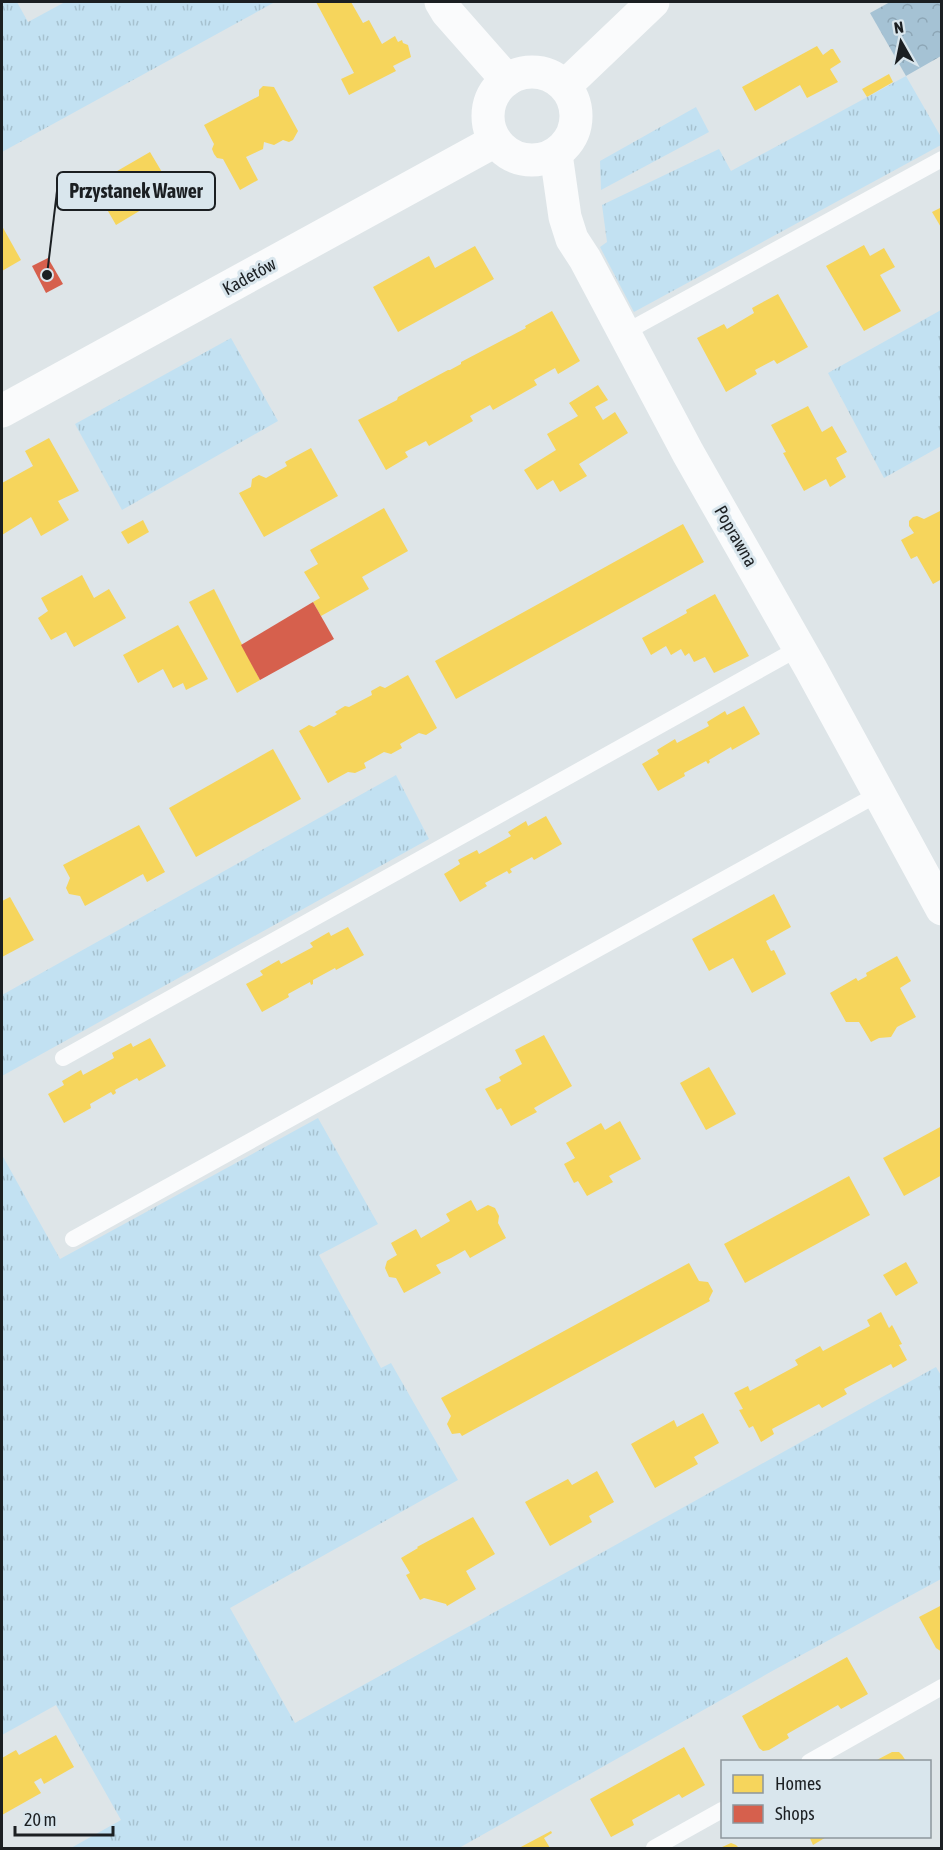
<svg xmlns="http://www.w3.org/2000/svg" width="943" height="1850" font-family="'Asap Condensed',sans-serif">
  <defs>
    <pattern id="grass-tufts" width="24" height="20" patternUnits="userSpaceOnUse" patternTransform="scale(1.5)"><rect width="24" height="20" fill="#c2e1f2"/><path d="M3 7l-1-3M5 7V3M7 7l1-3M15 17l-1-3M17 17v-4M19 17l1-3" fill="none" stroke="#a6c1cf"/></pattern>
    <pattern id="forest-crowns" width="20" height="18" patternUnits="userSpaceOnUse" patternTransform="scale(1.5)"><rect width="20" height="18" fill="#a5c2d4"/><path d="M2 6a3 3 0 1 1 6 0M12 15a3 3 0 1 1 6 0" fill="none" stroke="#8da6b6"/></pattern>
  </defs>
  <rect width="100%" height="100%" fill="#dee5e8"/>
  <g fill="url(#grass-tufts)">
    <polygon points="2,2 17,2 28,22 65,2 275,2 2,152"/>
    <polygon points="906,76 941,137 941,145 634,312 600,247 607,242 602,205 719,149 731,171"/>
    <polygon points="696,107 709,132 601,190 600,161"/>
    <polygon points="941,310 941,446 884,478 828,373"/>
    <polygon points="231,338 278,421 122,510 75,424"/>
    <polygon points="396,775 429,839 2,1076 2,995"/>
    <polygon points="318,1118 378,1224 319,1255 381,1368 391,1363 458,1480 230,1608 295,1723 936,1367 942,1377 941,1579 774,1670 459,1848 71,1848 121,1820 56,1705 2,1735 2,1155 60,1259"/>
  </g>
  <polygon fill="url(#forest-crowns)" points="890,2 941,2 941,56 906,76 870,13"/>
  <g fill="#f6d55c">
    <polygon points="316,2 351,2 363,23 369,20 382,44 395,36 398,42 402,40 403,43 408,45 411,57 393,66 396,71 349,95 341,79 354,73"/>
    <polygon points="817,46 823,55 831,49 833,49 841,62 830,69 838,82 807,98 800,85 755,111 742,87"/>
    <polygon points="889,74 893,82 867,97 862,89"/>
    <polygon points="263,86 274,87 298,131 293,140 289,142 283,140 274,145 264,142 263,149 246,157 258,180 240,190 223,159 217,158 214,154 212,149 214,144 204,125 259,96 259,90"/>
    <polygon points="150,152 175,194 158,204 156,201 116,225 93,185"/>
    <polygon points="942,207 942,229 932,212"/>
    <polygon points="2,226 21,260 2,271"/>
    <polygon points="864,245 870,256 884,248 895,267 880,275 901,311 864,331 826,266"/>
    <polygon points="475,246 494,279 398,332 373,287 429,256 435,268"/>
    <polygon points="778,294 808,347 777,364 774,360 755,370 757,374 726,392 697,338 724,324 727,329 754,313 752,308"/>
    <polygon points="552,311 580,361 558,374 555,368 534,380 537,385 493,410 490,405 470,416 473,421 429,446 426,441 405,452 408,457 386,470 358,420 397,400 398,397 448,370 450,370 461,364 461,362 526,328 525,326"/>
    <polygon points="598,385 608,400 595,407 603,420 615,412 628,433 579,464 587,476 560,492 553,480 537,490 524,470 556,450 547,434 578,416 569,403"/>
    <polygon points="808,406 822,432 832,426 847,452 836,458 846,477 830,487 826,479 804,491 783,453 786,452 771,425"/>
    <polygon points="49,438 79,491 58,501 69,520 41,536 31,517 2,535 2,483 33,466 25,451"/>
    <polygon points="311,448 338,496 264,537 239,493 251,487 252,479 259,475 266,478 287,466 285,462"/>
    <polygon points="384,508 408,551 362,577 369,589 321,616 313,602 320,598 304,572 318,564 310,550"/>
    <polygon points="942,510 942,579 933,584 917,556 911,559 901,540 914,533 909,526 909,521 913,517 917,516 924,519"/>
    <polygon points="143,520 149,532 128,544 121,532"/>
    <polygon points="683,524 704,562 456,699 435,661"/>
    <polygon points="82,575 94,598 109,589 126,618 74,647 66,632 51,640 38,618 48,611 41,598"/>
    <polygon points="214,589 260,680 237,693 189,602"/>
    <polygon points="715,594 749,656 714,673 705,657 694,662 689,653 685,656 681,649 671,655 666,646 651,655 642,638 687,613 686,610"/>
    <polygon points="178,625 208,679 186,690 183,683 173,688 163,669 138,683 123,655"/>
    <polygon points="408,675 437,728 426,735 419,733 400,744 402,748 391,754 384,752 364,763 366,768 355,773 348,772 328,783 299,731 309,725 314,727 337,714 335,712 345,706 349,707 372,695 371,691 380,686 385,688"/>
    <polygon points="744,706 760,734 732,750 731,747 709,760 710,762 708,764 706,761 684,773 685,776 658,791 642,764 659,754 657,750 675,739 677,743 709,726 707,722 725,711 727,715"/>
    <polygon points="273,749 301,799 196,857 169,808"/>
    <polygon points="546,816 562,844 534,860 532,857 510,869 512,872 509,874 507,871 485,883 487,886 460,902 444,874 460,864 458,860 477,850 479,854 511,836 508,832 526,821 528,826"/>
    <polygon points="139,825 165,872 147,882 143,874 85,906 80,896 69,894 66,888 70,878 63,865"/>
    <polygon points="774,894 791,927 766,941 771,951 774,950 786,974 752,993 733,958 709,971 692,939"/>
    <polygon points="10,897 34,940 2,957 2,901"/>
    <polygon points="348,927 364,955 336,970 335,968 313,980 313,984 311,985 310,982 288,994 289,997 262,1012 246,984 263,975 260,971 279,960 281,964 313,947 310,943 329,932 331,936"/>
    <polygon points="897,956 911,981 900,988 916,1017 897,1027 891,1037 879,1038 871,1042 859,1022 846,1022 830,993 856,978 858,981 867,976 866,973"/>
    <polygon points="544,1035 572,1086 534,1108 537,1112 511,1126 501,1108 497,1110 485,1089 501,1081 499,1077 522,1064 515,1050"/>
    <polygon points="150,1038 166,1066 139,1081 137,1078 115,1090 116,1093 113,1095 111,1092 90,1104 91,1108 64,1123 48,1094 64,1085 62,1081 81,1070 83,1075 114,1058 112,1053 131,1043 133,1047"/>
    <polygon points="709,1067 736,1114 706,1130 680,1083"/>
    <polygon points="620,1121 641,1159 609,1176 613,1182 587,1196 578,1181 574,1183 564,1164 575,1158 566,1143 601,1123 605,1130"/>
    <polygon points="942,1126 942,1175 904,1196 883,1158"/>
    <polygon points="849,1176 870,1215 745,1283 724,1244"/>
    <polygon points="471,1200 477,1211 488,1205 495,1208 499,1216 498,1223 506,1238 470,1258 465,1250 451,1258 436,1265 441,1273 404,1293 396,1278 389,1277 385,1268 387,1261 397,1255 391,1243 416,1229 421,1238 450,1221 446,1214"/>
    <polygon points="906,1262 918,1283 896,1296 883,1275"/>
    <polygon points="689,1263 699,1281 708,1282 713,1291 709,1299 710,1301 462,1436 460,1433 452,1434 447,1424 451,1416 441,1398"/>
    <polygon points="881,1312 889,1328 892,1325 902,1344 899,1345 907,1360 893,1368 891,1364 844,1389 847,1394 822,1408 819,1404 772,1429 774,1434 761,1442 753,1426 749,1428 739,1410 743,1409 734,1393 748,1386 750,1391 798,1365 795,1360 820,1346 823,1351 870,1326 867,1320"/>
    <polygon points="703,1413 719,1443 694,1457 698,1464 655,1488 631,1444 674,1420 677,1427"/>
    <polygon points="597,1471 614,1502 589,1516 592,1522 550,1546 525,1502 568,1479 572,1485"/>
    <polygon points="473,1517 495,1554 466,1571 476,1589 447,1606 446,1604 424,1598 420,1600 406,1575 410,1573 401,1558 418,1548 417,1547"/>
    <polygon points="942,1605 942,1652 936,1648 919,1617"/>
    <polygon points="847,1657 868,1694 841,1709 838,1705 787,1734 789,1738 769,1750 763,1751 759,1748 742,1716"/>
    <polygon points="56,1735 74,1767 44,1784 41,1778 34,1782 41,1793 2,1815 2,1758 16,1750 19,1755"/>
    <polygon points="684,1747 705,1785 682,1798 679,1794 632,1820 634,1825 611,1837 590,1799"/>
    <polygon points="892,1752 899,1752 902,1755 906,1761 875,1761"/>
    <polygon points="551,1831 552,1833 544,1838 550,1848 519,1848"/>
    <polygon points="809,1836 828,1836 813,1845"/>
    <polygon points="731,1843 736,1845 739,1848 720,1848"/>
  </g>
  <g fill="#d6604d">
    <polygon points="48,258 63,284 46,293 32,266"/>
    <polygon points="313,602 334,639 260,680 241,645"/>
  </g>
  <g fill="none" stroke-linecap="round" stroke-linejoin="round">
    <g stroke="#fafbfc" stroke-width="16">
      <polyline points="624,333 942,159"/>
      <polyline points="63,1058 799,648"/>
      <polyline points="73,1239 878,794"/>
      <polyline points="809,1762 942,1687"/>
      <polyline points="654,1848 722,1810"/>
    </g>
    <g stroke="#fafbfc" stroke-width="33">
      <polyline points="441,2 447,12 507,80"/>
      <polyline points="556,154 565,217 572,239 585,259 688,453 811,669 942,909"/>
    </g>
    <g stroke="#fafbfc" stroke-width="33">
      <circle cx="532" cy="116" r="44"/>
      <polyline points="565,86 653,2"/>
      <polyline points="2,411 495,141"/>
    </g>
  </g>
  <g text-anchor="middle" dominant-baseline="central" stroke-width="6" stroke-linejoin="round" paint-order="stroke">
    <g font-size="18" fill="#1b1f22" stroke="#d9e6ed">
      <text transform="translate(249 276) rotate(-29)">Kadetów</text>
      <text transform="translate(736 536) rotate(60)">Poprawna</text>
    </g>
  </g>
  <path fill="none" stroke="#1b1f22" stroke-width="2" d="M47 275L57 191"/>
  <circle fill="#1b1f22" stroke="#d9e6ed" stroke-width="2" cx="47" cy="275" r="6"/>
  <rect fill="#d9e6ed" stroke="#1b1f22" stroke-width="2" x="57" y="172" width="158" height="38" rx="6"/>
  <g font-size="20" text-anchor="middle" font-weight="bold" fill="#1b1f22">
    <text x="136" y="198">Przystanek Wawer</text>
  </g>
  <rect width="943" height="1850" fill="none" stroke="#1b1f22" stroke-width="6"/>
  <rect x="721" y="1760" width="210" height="78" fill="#d9e6ed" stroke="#8d969c" stroke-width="1.5"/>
  <rect x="733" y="1775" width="30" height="18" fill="#f6d55c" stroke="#8d969c" stroke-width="1.5"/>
  <text x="775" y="1790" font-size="18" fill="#1b1f22">Homes</text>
  <rect x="733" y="1805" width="30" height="18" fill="#d6604d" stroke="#8d969c" stroke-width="1.5"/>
  <text x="775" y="1820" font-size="18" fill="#1b1f22">Shops</text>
  <g transform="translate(901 42) rotate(351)" stroke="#d9e6ed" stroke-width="4.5" paint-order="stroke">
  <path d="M0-4.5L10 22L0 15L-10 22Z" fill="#1b1f22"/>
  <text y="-9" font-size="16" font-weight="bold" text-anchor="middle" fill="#1b1f22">N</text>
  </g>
  <path d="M15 1826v9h98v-9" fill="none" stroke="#1b1f22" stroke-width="3"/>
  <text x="24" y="1826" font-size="18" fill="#1b1f22" stroke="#d9e6ed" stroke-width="4.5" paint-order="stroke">20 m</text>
</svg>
